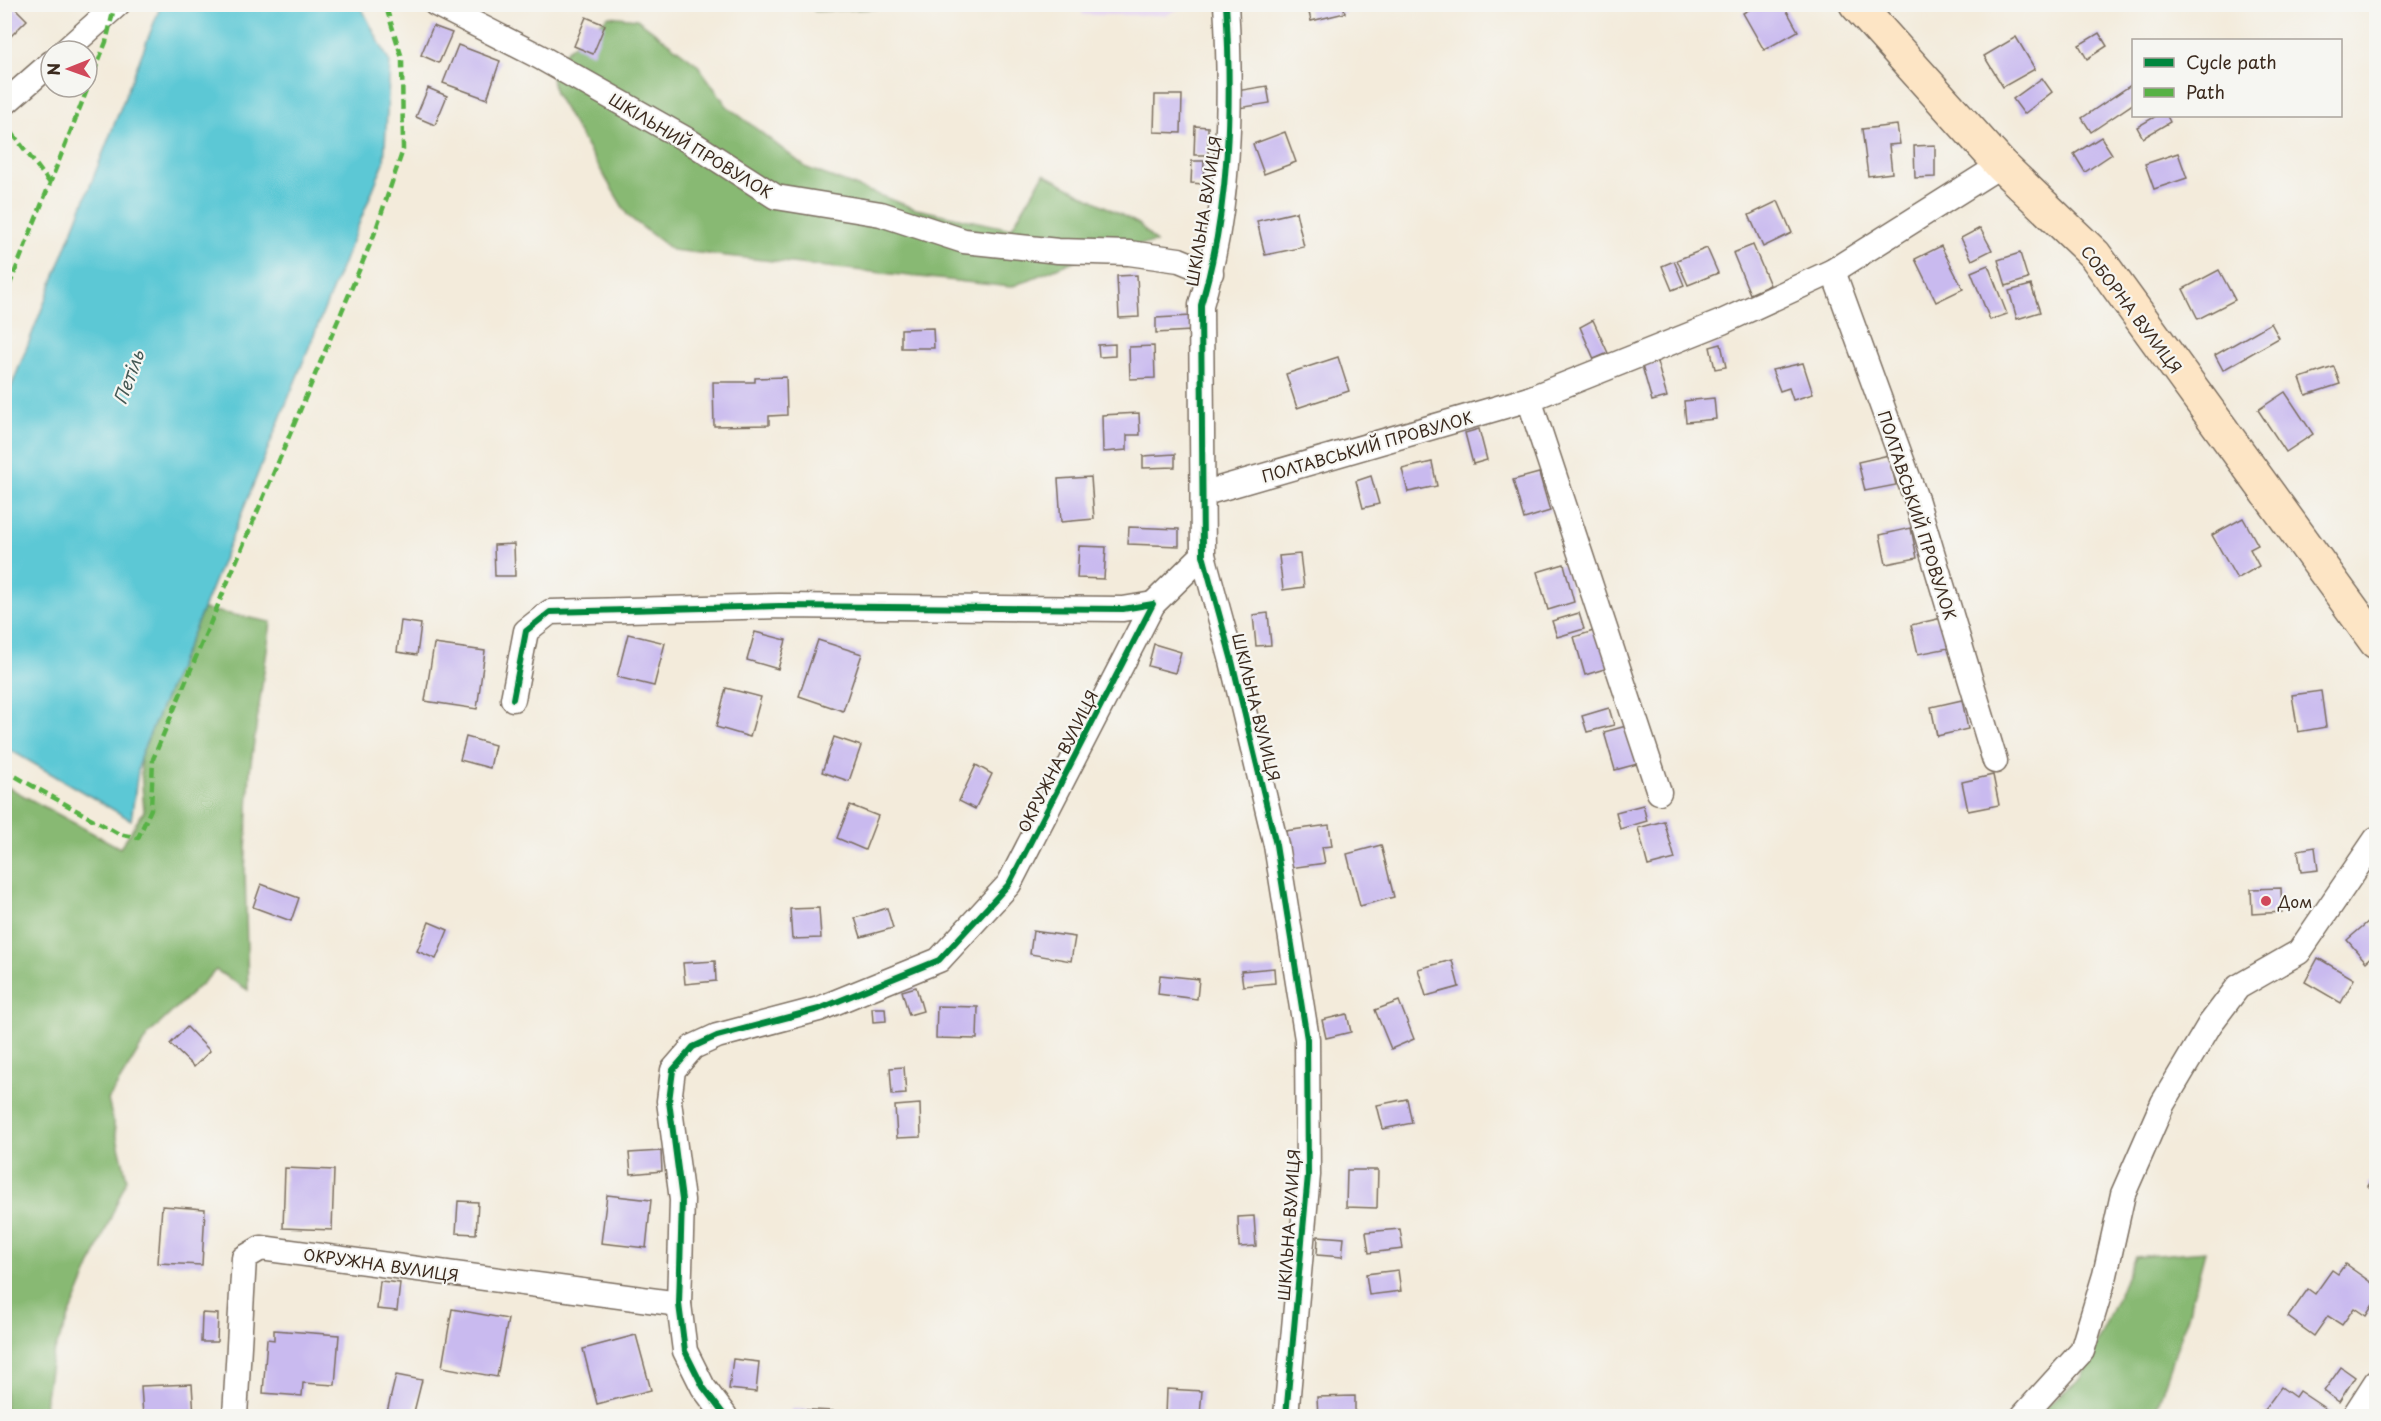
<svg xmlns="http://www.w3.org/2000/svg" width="2381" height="1421" font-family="'Playpen Sans',sans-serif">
  <rect width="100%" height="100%" fill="#f6f6f2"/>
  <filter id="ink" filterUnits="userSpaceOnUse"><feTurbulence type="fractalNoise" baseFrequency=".0167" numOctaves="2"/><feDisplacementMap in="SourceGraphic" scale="12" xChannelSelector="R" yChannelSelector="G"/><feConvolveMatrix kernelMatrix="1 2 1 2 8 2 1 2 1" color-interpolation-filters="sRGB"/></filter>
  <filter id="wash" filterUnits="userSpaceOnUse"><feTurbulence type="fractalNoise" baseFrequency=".008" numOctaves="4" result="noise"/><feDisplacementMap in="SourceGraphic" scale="24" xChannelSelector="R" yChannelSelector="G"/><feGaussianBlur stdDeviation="1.35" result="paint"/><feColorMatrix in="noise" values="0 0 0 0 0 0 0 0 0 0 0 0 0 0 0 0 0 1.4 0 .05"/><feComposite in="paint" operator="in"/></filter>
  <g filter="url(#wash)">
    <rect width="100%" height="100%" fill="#f3ebdb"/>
    <polygon fill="#e5d3f1" points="1079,5 1188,5 1166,15 1083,15"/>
    <g fill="#88b973" stroke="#627248" stroke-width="1.5">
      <polygon points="808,5 952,5 815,11"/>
      <polygon points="609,16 637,19 697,64 727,106 807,168 916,209 1011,229 1044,174 1139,224 1156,243 1105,248 1011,287 672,250 628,216 555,93 550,71 567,50"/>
      <polygon points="203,609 271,622 250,770 245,872 248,990 216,970 148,1035 108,1100 127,1179 52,1357 43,1416 5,1416 4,785 120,848 144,811 140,757"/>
      <polygon points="2205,1251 2188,1315 2154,1416 2035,1416 2082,1377 2135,1257"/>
    </g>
    <polygon fill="#5cc8d5" stroke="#4c797a" stroke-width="1.5" points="161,5 360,5 390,63 384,162 203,609 140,757 131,820 5,747 5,403"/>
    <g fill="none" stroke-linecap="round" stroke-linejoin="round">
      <polyline stroke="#5cc8d5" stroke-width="7" points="4,757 10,742"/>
    </g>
    <g id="blocks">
      <g fill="#c9baef">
        <polygon points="4,4 11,4 27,20 4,43"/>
        <polygon points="1307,4 1343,4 1345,13 1311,21"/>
        <polygon points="1759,4 1783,4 1798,31 1764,50 1743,13"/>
        <polygon points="586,17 605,25 593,54 574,46"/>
        <polygon points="433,26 452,33 439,63 421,55"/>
        <polygon points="2099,33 2107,46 2087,59 2079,45"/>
        <polygon points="2016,37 2035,69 2003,87 1984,56"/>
        <polygon points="458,45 500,61 487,99 443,83"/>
        <polygon points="2042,78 2052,92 2024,114 2013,99"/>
        <polygon points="2134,83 2134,103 2091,132 2082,118"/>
        <polygon points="1267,86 1270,103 1239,108 1236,91"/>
        <polygon points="428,88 447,96 435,125 416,117"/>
        <polygon points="1155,95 1182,95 1181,133 1154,132"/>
        <polygon points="2156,116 2167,116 2170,122 2143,138 2137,127"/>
        <polygon points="1897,125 1900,144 1889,145 1892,173 1868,176 1862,129"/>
        <polygon points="1195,126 1208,127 1208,155 1194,155"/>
        <polygon points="1285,132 1296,162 1264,174 1253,144"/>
        <polygon points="2101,137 2112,154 2085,172 2074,154"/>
        <polygon points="1935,145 1935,177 1915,178 1914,146"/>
        <polygon points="2178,153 2187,178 2154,189 2145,164"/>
        <polygon points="1192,161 1204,161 1203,184 1191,183"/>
        <polygon points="1778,201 1792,233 1763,247 1749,215"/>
        <polygon points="1296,212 1304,247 1265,255 1257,221"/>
        <polygon points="1980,228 1992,250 1972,260 1961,238"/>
        <polygon points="1753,245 1770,285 1750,294 1733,253"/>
        <polygon points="1941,246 1963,289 1936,302 1915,259"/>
        <polygon points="1707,248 1718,273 1688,285 1677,260"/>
        <polygon points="2020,253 2028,279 2006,286 1998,260"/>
        <polygon points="1674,261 1684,285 1672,290 1662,266"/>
        <polygon points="1988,265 2007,314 1990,320 1971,272"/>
        <polygon points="2219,270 2235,300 2198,319 2183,289"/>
        <polygon points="1137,275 1139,317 1119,318 1117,276"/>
        <polygon points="2031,285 2040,312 2017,319 2009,291"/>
        <polygon points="1191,316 1191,331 1156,333 1156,318"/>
        <polygon points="1593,320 1608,353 1594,359 1580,327"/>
        <polygon points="2271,323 2279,338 2223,370 2215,355"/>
        <polygon points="933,328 934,348 901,348 901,329"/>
        <polygon points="1115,344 1115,356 1099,357 1098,345"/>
        <polygon points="1721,344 1726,367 1715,369 1710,347"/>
        <polygon points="1154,346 1155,378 1130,379 1129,347"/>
        <polygon points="1338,357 1349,391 1297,408 1286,374"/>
        <polygon points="1657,362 1667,397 1652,401 1642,366"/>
        <polygon points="1803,363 1813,394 1793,400 1789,388 1780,391 1772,370"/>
        <polygon points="2334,367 2340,384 2306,395 2300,378"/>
        <polygon points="786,377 787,415 769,416 769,425 714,426 713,382 755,382 755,378"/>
        <polygon points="2285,392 2313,434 2286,452 2258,410"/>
        <polygon points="1714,398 1716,419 1686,422 1684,401"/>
        <polygon points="1139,413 1140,435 1127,435 1127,450 1103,452 1102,415"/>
        <polygon points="1479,429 1487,460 1473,464 1465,433"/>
        <polygon points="1175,454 1175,467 1143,468 1143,456"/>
        <polygon points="1889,455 1896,485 1865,491 1858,462"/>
        <polygon points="1432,462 1437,486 1408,492 1402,469"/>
        <polygon points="1539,473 1550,511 1524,519 1513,480"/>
        <polygon points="1371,476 1379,504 1363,508 1356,481"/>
        <polygon points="1091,477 1094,519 1061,522 1058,479"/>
        <polygon points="2243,518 2258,545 2250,549 2259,566 2237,579 2212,535"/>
        <polygon points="1129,527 1179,529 1179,546 1128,544"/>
        <polygon points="1911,528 1917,558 1886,564 1880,535"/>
        <polygon points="514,544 515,576 495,576 494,545"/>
        <polygon points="1079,546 1106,547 1104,579 1077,578"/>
        <polygon points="1300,554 1304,587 1283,590 1279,556"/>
        <polygon points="1564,564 1574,602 1548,610 1537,572"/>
        <polygon points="1268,613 1271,645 1256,646 1253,615"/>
        <polygon points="1579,613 1584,629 1557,637 1552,621"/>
        <polygon points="1942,618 1949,648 1918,654 1911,625"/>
        <polygon points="401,621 421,624 417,655 397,652"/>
        <polygon points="1600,629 1611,667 1585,675 1574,637"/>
        <polygon points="755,632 786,640 778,669 747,660"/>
        <polygon points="628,634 665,643 654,686 617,677"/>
        <polygon points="818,640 862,654 843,711 799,696"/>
        <polygon points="434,644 485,651 477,709 425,701"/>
        <polygon points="1154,644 1181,652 1175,673 1148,666"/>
        <polygon points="726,688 761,697 750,737 716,727"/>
        <polygon points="2321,691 2326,727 2298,732 2292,695"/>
        <polygon points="1962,700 1968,729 1937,736 1931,707"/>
        <polygon points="1609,708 1614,725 1587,732 1582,716"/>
        <polygon points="1630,725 1641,763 1615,770 1604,732"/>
        <polygon points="466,737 495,745 490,768 460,760"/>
        <polygon points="834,737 861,746 849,781 822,772"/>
        <polygon points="976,765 992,774 975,809 959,801"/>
        <polygon points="1993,775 1999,805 1968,811 1962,782"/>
        <polygon points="850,805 878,816 865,850 837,838"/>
        <polygon points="1643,805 1647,821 1620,829 1616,812"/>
        <polygon points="1664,821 1675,859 1648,866 1638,828"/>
        <polygon points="1329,825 1332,846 1322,847 1325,863 1290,868 1285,831"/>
        <polygon points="1381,845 1394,897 1360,906 1347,854"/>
        <polygon points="2315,847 2318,870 2301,872 2298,850"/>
        <polygon points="261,884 299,898 291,921 253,907"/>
        <polygon points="2281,888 2282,912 2252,914 2251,889"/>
        <polygon points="819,908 821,938 792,939 790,909"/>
        <polygon points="887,908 893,928 861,937 855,918"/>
        <polygon points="2369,921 2376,929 2376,953 2366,962 2347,940"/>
        <polygon points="429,922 448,930 436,959 417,951"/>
        <polygon points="1033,931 1075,937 1071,961 1030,954"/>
        <polygon points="2318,958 2354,979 2341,1003 2305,982"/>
        <polygon points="1452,960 1459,987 1426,996 1418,969"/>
        <polygon points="715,961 716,981 685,984 683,963"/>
        <polygon points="1274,968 1275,983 1243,986 1241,971"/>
        <polygon points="1160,975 1199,979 1197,999 1158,994"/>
        <polygon points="916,987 923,1011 909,1015 902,991"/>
        <polygon points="1399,1001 1414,1039 1391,1049 1375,1010"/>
        <polygon points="937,1006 978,1007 977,1039 936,1038"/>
        <polygon points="872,1008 885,1008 886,1021 873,1022"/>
        <polygon points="1347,1014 1351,1032 1326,1038 1322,1020"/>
        <polygon points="187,1027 210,1051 194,1067 170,1044"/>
        <polygon points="904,1067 906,1094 892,1095 890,1068"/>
        <polygon points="1407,1099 1412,1123 1383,1129 1377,1105"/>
        <polygon points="920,1104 921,1137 897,1138 895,1106"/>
        <polygon points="661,1151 662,1171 631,1174 629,1153"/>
        <polygon points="285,1168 334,1170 332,1230 283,1228"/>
        <polygon points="1347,1170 1378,1170 1377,1208 1346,1207"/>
        <polygon points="2376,1174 2376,1192 2368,1186"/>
        <polygon points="607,1195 651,1200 646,1248 601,1243"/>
        <polygon points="458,1201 478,1202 476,1234 456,1233"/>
        <polygon points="162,1206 205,1209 202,1265 158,1263"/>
        <polygon points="1254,1216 1256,1246 1239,1247 1238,1217"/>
        <polygon points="1400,1229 1403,1249 1369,1253 1366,1232"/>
        <polygon points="1318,1236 1344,1238 1342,1257 1317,1255"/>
        <polygon points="2345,1264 2376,1286 2376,1300 2366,1316 2354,1308 2342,1325 2328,1316 2314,1336 2288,1317 2308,1289 2315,1294 2332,1270 2338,1274"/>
        <polygon points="1398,1270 1401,1291 1369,1295 1366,1274"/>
        <polygon points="380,1281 400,1283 397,1311 377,1309"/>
        <polygon points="452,1309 508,1319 497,1377 442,1367"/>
        <polygon points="202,1313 218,1314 217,1342 201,1342"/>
        <polygon points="274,1330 339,1335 335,1385 303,1383 302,1396 263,1393 267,1339 274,1340"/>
        <polygon points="636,1335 651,1390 597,1404 583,1349"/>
        <polygon points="733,1359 759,1362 756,1392 729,1389"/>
        <polygon points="2341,1367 2355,1377 2339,1402 2324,1391"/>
        <polygon points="396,1375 422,1380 413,1416 386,1416"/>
        <polygon points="192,1384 194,1416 143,1416 141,1386"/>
        <polygon points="2281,1387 2295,1397 2299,1391 2332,1413 2329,1416 2273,1416 2264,1410"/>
        <polygon points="1167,1389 1202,1391 1200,1416 1166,1416"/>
        <polygon points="1355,1396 1355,1416 1318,1416 1317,1397"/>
        <polygon points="792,1409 833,1411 833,1416 792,1416"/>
      </g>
    </g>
  </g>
  <g filter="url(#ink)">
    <use href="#blocks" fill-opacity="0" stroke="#7b6e60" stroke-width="1.5"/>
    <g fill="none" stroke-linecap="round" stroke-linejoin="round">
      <g stroke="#7b6e60" stroke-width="27">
        <g id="street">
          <polyline points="436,4 540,57 689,141 776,197 881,214 964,241 1058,251 1129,253 1179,260 1211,273"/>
          <path d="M 1226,4 C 1232,104 1230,208 1201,305 L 1203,555 L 1232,661 L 1276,845 L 1307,1039 L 1308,1175 L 1286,1416"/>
          <polyline points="65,51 118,4"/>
          <polyline points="4,104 51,63"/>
          <polyline points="1833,271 1916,499 1995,761"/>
          <polyline points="1529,399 1659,792"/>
          <polyline points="1205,493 1529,399 1722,322 1833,271 2001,165"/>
          <polyline points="1153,604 1203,555"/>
          <polyline points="513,699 526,631 550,612 779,606 1123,609 1153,604 1009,884 939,960 819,1009 717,1036 693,1047 673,1070 669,1101 682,1200 679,1304 685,1351 703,1387 725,1416"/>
          <polyline points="235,1416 244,1258 261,1248 679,1304"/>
          <polyline points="2023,1416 2082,1351 2105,1275 2123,1194 2163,1103 2210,1024 2238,987 2299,952 2376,839"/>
          <polyline points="2354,1416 2376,1382"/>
        </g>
      </g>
      <g stroke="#7b6e60" stroke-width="36">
        <polyline id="secondary" points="1856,4 2001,165 2095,255 2376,642"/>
      </g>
      <use href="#street" stroke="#fff" stroke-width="24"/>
      <use href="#secondary" stroke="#fde5c5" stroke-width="33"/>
      <g stroke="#57b245" stroke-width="4.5" stroke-dasharray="9 4.5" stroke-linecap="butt">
        <polyline points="4,122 49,182"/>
        <polyline points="4,299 106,42 114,8"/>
        <polyline points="4,770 119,834 138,838 151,809 153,759 374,235 403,150 402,58 385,4"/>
      </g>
      <g stroke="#f6f6f2" stroke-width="10">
        <g id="cycleway">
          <path d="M 1226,4 C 1232,104 1230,208 1201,305 L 1203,555 L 1232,661 L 1276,845 L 1307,1039 L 1308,1175 L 1286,1416"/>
          <polyline points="513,699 526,631 550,612 779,606 1123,609 1153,604 1009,884 939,960 819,1009 717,1036 693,1047 673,1070 669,1101 682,1200 679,1304 685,1351 703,1387 725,1416"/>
        </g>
      </g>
      <use href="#cycleway" stroke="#00873e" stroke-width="6"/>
    </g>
  </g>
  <circle fill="#d1495b" stroke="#f6f6f2" stroke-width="2" cx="2266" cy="901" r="6"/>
  <g text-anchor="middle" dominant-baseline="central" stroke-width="4.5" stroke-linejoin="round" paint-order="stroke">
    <g font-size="16" fill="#3b2a1e" stroke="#f6f6f2">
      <text transform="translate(691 145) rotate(31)">ШКІЛЬНИЙ ПРОВУЛОК</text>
      <text transform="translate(1203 211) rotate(-81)">ШКІЛЬНА ВУЛИЦЯ</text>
      <text transform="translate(2132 309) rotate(53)">СОБОРНА ВУЛИЦЯ</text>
      <text transform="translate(1367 446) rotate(-16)">ПОЛТАВСЬКИЙ ПРОВУЛОК</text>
      <text transform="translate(1918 515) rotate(72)">ПОЛТАВСЬКИЙ ПРОВУЛОК</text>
      <text transform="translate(1257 707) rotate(76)">ШКІЛЬНА ВУЛИЦЯ</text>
      <text transform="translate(1057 761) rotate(-63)">ОКРУЖНА ВУЛИЦЯ</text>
      <text transform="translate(1288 1225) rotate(-86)">ШКІЛЬНА ВУЛИЦЯ</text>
      <text transform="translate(381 1264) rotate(8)">ОКРУЖНА ВУЛИЦЯ</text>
    </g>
    <g font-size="16" fill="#3b2a1e" stroke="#f6f6f2" text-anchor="start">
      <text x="2278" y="901">Дом</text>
    </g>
    <g font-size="18" font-style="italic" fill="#455955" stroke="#f6f6f2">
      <text transform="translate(128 377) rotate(-70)">Петіль</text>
    </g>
  </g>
  <rect width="2381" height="1421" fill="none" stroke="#f6f6f2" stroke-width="24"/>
  <rect x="2132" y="39" width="210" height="78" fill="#f6f6f2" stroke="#aba49d" stroke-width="1.5"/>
  <rect x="2144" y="58" width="30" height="9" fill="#00873e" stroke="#aba49d" stroke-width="1.5"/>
  <text x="2186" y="69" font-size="18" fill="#3b2a1e">Cycle path</text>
  <rect x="2144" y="88" width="30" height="9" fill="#57b245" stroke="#aba49d" stroke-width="1.5"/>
  <text x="2186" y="99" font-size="18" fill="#3b2a1e">Path</text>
  <g transform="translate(69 69) rotate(269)"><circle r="28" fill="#f6f6f2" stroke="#aba49d" stroke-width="1.5"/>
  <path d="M0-4.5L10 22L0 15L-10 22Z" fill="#d1495b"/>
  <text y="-9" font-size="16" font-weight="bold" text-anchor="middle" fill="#3b2a1e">N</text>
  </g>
</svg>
